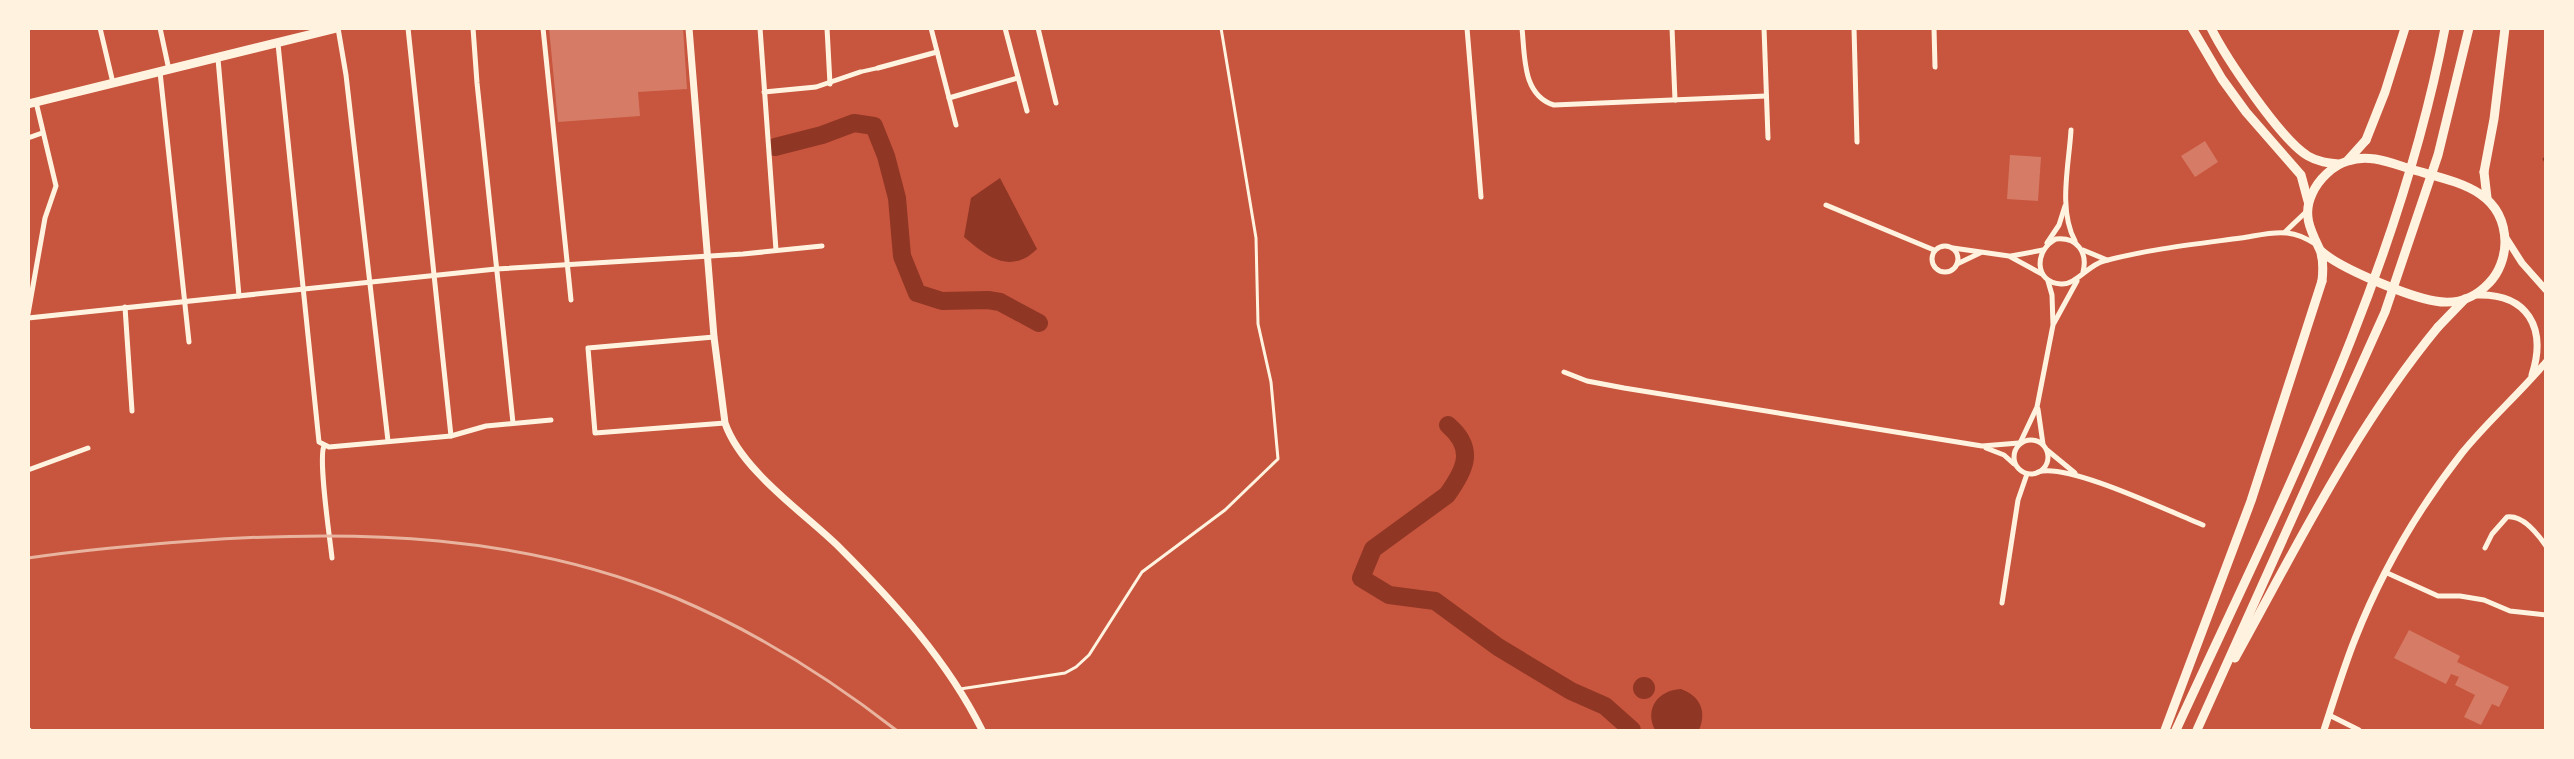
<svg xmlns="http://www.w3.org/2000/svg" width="2574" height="759" font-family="'DejaVu Sans',sans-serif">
  <rect width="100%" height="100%" fill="#c8553d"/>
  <g fill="#8f3625">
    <path d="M 1000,178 L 1037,249 C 1011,275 987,257 964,237 L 971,198 Z"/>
    <circle cx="1644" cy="688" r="11"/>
    <path d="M 1681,689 C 1700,696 1707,711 1699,730 L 1655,730 C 1644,709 1658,690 1681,689 Z"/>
  </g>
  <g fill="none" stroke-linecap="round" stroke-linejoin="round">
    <polyline stroke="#8f3625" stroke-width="3" points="2544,159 2546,162"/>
    <g stroke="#8f3625" stroke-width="18">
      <polyline points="775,147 822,135 854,123 874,126 886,156 897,198 902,256 917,293 942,301 988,300 1000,302 1039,323"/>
      <path d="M 1448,425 C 1476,449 1465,470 1447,495 L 1373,549 L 1361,578 L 1389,595 L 1435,601 L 1498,647 L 1571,691 L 1605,706 L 1632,730"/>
    </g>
  </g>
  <g fill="#d67c66">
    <polygon points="549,28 683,28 687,89 638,92 640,116 558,122"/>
    <polygon points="2205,141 2218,162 2195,177 2181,156"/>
    <polygon points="2010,155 2041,157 2038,201 2007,199"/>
    <polygon points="2409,630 2460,656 2457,662 2509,687 2499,707 2492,704 2481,725 2464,717 2475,695 2455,685 2459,677 2451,674 2446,684 2394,658"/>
  </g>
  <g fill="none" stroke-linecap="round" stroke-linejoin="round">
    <polyline stroke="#fff3e0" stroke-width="3" points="960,689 1065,673 1076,667 1089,655 1142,572 1225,510 1278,459 1271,382 1258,324 1256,238 1221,28"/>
    <polyline stroke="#fff3e0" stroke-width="4" points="860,72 878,68"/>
    <g stroke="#fff3e0" stroke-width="5">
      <polyline points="100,28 113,83"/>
      <polyline points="160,28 169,70"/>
      <polyline points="338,28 346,75 388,441"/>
      <polyline points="408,28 451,436"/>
      <polyline points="473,28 477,83 513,423"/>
      <polyline points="543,28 571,300"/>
      <polyline points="760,28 776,250"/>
      <polyline points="827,28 830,84"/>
      <polyline points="931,28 956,125"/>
      <polyline points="1005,28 1027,111"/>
      <polyline points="1038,28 1056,103"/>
      <polyline points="1467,28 1481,197"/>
      <path d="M 1522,28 C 1525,56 1522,95 1554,105 L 1766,96"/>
      <polyline points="1672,28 1675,100"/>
      <polyline points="1764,28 1768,138"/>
      <polyline points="1854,28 1857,142"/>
      <polyline points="1934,28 1935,67"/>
      <polyline points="278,44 319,442 329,447 451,436 486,426 551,420"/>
      <polyline points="218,59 239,296"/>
      <polyline points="878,68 937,52"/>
      <polyline points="160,72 189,342"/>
      <polyline points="764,92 816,87 860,72"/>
      <polyline points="949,98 1018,78"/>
      <path d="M 2071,130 C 2069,165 2058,209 2075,241"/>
      <polyline points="28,138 42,133"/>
      <polyline points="1826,205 1934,250"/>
      <polyline points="2285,232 2307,211"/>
      <polyline points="2047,243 2059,225 2065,206"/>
      <circle cx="1945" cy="259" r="13"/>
      <polyline points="1953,248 2009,256 2042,274"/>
      <polyline points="2083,250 2107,260"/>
      <polyline points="2011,256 2043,250"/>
      <polyline points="1957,264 1980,253"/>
      <path d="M 2083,272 C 2088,252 2077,237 2056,239 C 2034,250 2034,283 2061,284 C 2076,285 2088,265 2104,261 C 2149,249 2196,244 2241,238 C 2255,236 2273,231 2287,233 C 2298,234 2308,239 2317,245"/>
      <polyline points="125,307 132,411"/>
      <polyline points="28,314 45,218 56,186 36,102"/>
      <polyline points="28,318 496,269 743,254 822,246"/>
      <polyline points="2054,323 2077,281"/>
      <polyline points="714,337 588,348 595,433 725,423"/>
      <polyline points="1564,372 1587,381 1624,388 1982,446 2019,443"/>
      <polyline points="2038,409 2043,444"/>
      <circle cx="2031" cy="457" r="17"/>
      <polyline points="2020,443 2037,407 2053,325 2052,295 2048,281"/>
      <path d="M 324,446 C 318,459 330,539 332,558"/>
      <polyline points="1986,448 2004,455 2014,464"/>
      <polyline points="2047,450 2075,473"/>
      <polyline points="28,470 88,448"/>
      <path d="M 2038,472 C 2067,462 2170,512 2203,525"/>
      <path d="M 2485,548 L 2492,534 L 2507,517 C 2523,515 2537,533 2546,546"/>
      <polyline points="2385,572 2438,596 2460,596 2484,600 2510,611 2546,615"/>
      <polyline points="2002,603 2018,500 2027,474"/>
      <polyline points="2329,715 2359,730"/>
      <polyline points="28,730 29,730"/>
    </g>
    <g stroke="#fff3e0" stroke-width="7">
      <path d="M 689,28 L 714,337 L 725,423 C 741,470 803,512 839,547 C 894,602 947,660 982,730"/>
      <polyline points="2506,238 2522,263 2546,290"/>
      <path d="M 2476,295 C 2528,293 2547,328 2532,375"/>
      <path d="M 2324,730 C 2334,700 2343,669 2355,639 C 2381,573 2418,509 2462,453 C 2488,421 2519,394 2546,362"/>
    </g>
    <g stroke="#fff3e0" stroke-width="9">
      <polyline points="2192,28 2222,79 2246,112 2301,175 2308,201"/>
      <path d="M 2211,28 C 2226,58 2281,140 2308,156 C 2318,162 2329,163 2339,164"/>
      <polyline points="28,104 337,28"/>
      <polyline points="2348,160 2366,140"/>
      <polyline points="2484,172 2487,198"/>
      <path d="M 2320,250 C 2338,268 2410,297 2435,301 C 2456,305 2475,298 2489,283 C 2499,273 2505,257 2505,242 C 2504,189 2455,182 2414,170 C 2393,164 2370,153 2348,161 C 2333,165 2318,180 2312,194 C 2302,215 2311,231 2320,250 C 2323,258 2323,272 2322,281"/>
      <polyline points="2438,327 2465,299"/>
    </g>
    <g stroke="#fff3e0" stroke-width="9">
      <polyline points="2366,140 2385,92 2405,28"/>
      <polyline points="2484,172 2494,119 2505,28"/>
      <path d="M 2235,658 C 2297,546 2356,426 2438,327"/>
      <polyline points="2165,730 2251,501 2322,281"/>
      <path d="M 2176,730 C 2280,504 2398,275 2445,28"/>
      <polyline points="2197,730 2385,312 2438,155 2469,28"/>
    </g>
    <path stroke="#e9b49f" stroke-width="3" d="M 28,558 C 83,550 138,545 193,541 C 357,529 523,534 676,598 C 756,632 828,677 896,730"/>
  </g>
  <rect width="2574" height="759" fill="none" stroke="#fff3e0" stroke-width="60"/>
</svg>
